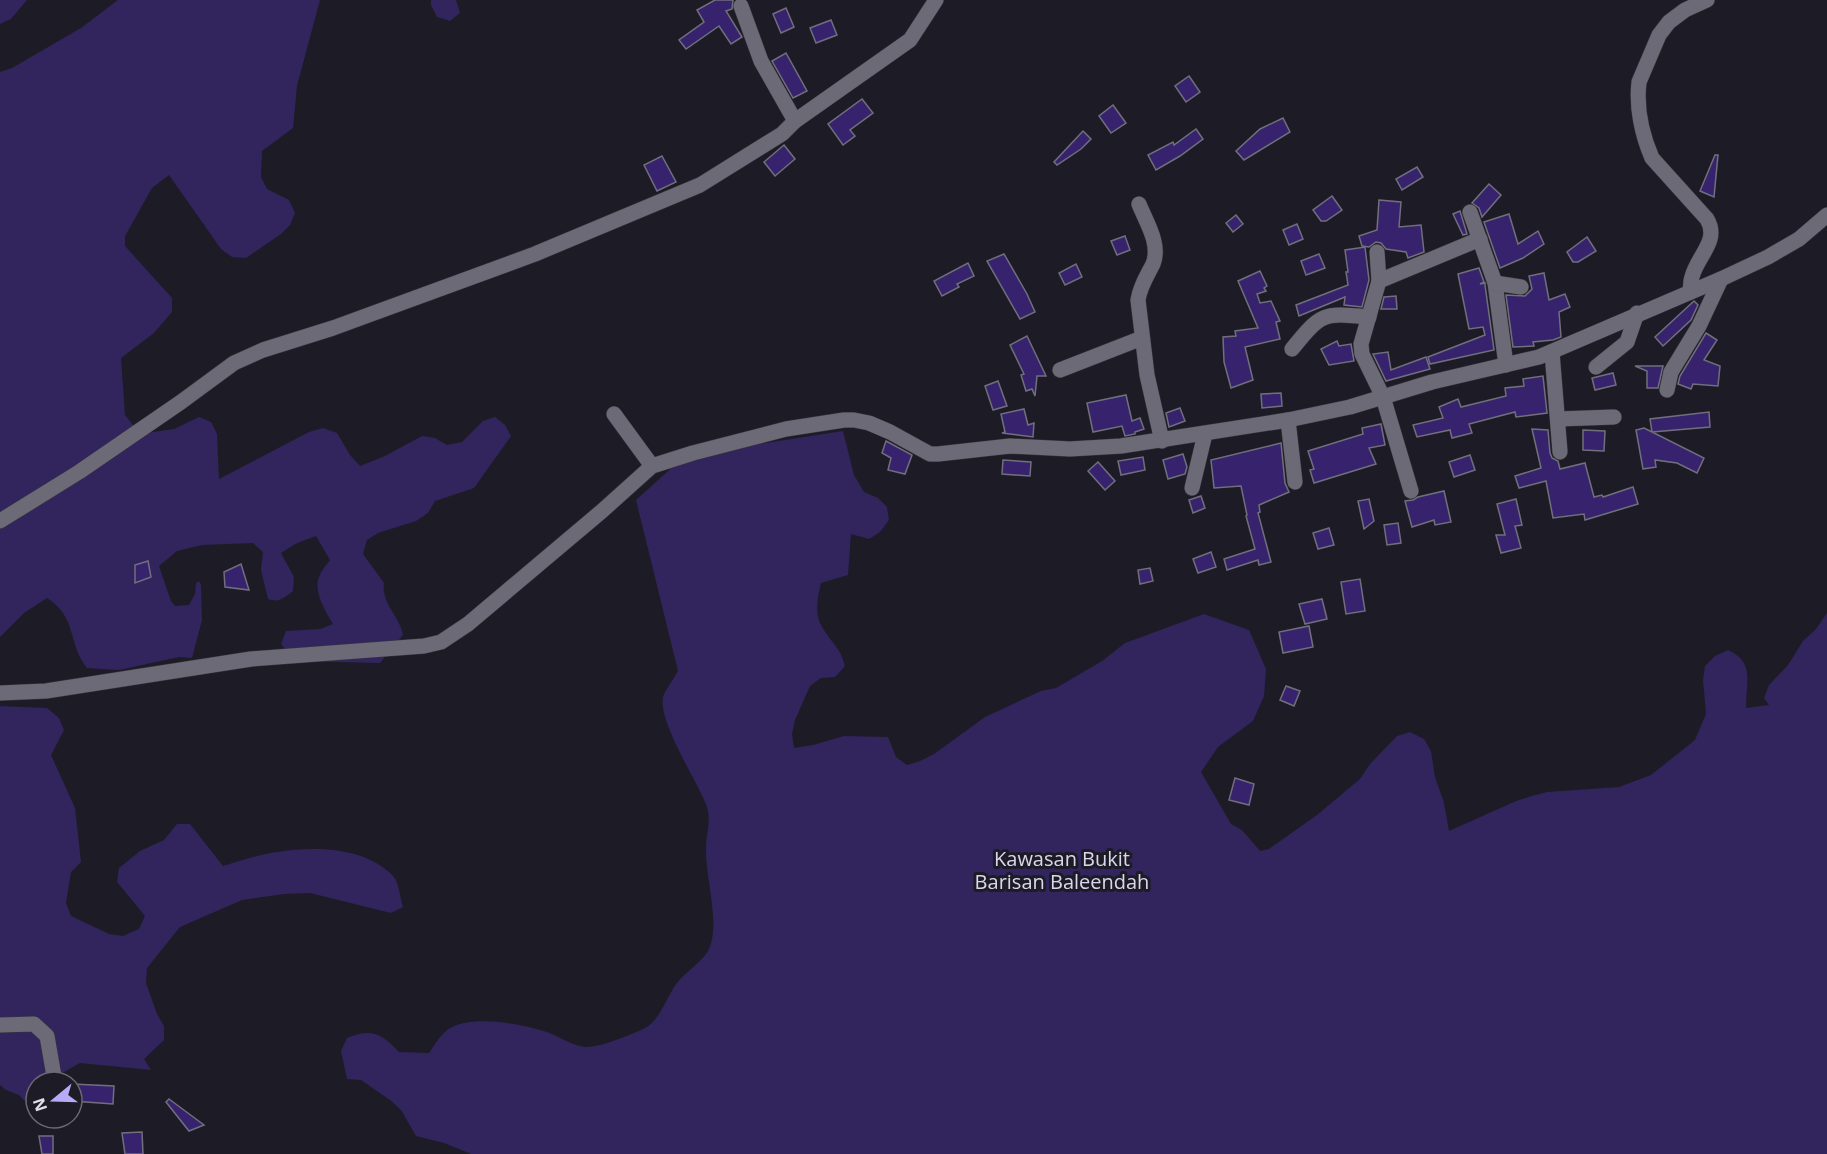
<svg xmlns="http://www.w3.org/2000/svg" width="1827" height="1154" font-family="'Open Sans',sans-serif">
  <rect width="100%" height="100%" fill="#1d1c26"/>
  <g fill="#32245d">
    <polygon points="0,0 27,0 11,19 0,24"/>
    <path d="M 118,0 L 320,0 L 297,86 L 293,128 L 262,151 L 261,177 L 267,189 L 289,200 L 295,213 L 290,225 L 281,234 L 246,258 L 232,257 L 221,249 L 169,175 L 152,188 L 125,236 L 125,246 L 172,298 L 172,312 L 154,333 L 121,358 L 125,415 L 140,434 L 174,429 L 199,417 L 211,422 L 217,434 L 219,479 L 309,432 L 323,428 L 337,433 L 350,455 L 360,466 L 385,456 L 422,436 L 435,438 L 447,445 L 462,442 L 483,421 L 495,417 L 505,425 L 511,436 L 474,488 L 435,501 L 428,513 L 416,521 L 378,533 L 367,540 L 363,554 L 384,583 C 381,604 400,616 403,635 L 380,663 L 295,661 L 281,644 L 286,631 L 320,629 L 333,624 C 326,612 313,592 319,577 C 321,571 326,565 330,560 L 316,536 L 297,543 L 281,553 L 294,577 L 293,591 C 284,598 279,603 268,599 L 261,570 L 263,552 L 253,543 L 202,545 L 177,551 L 159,566 L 171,601 L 175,606 L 189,605 L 195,594 L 196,583 L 199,581 L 201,585 L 202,620 L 192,658 L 179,657 L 119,670 L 87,668 C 67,643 78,618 47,598 L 24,613 L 0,637 L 0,72 L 12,68 L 81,28 Z"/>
    <polygon points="431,0 456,0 460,13 450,21 437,17 431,5"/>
    <path d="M 843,431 L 854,475 L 864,492 L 878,498 L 887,507 L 889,520 L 880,532 L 869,539 L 851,534 L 848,575 L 821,583 C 818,596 814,612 821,625 C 830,642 840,646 845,666 L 835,677 L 821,678 L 810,686 L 795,720 L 792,734 L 794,748 L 813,745 L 844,736 L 888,737 L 896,757 L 907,765 L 920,761 L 934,754 L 985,717 L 1041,691 L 1056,688 L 1102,661 L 1125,643 L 1204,614 L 1249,630 L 1266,669 L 1264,696 L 1253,721 L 1218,747 L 1201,772 L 1231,824 L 1242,830 L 1260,851 L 1269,849 L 1317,815 L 1360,779 L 1370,764 L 1397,736 L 1410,732 L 1424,739 L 1431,751 L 1435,777 L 1444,803 L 1449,831 L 1516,801 L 1532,796 L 1547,792 L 1619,787 L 1651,775 L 1695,740 L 1706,714 L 1703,680 L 1705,666 L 1715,656 L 1728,650 C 1755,662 1746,682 1746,708 L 1769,705 L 1764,698 L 1769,685 L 1788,665 L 1803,641 L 1816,629 L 1827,613 L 1827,1154 L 471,1154 L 444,1143 L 416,1136 L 401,1110 L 390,1100 L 361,1080 L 347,1079 L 341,1051 L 347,1038 C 372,1028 381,1033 399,1052 L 429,1053 C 434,1046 439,1037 446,1031 C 467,1013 523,1024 547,1032 C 558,1036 573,1046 585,1047 C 599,1047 616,1040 629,1035 C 637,1032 647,1028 653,1022 C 663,1011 668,995 677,983 C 685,973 703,960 708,951 C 721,926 706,880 706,852 C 705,836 712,823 707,807 C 699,783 654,717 664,694 C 668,686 674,679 678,671 L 636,500 L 677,463 L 759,444 Z"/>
    <path d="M 0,706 L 47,708 L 59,718 L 64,730 L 51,755 L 75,808 L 81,862 L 71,872 L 66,903 L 71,916 L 109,934 L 123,936 L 139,929 L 145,916 L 117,882 L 119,868 L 140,851 L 164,840 L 177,824 L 190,824 L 223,866 C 241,861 260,854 278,852 C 314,846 366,847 393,876 C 399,882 400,898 403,907 L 391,913 L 310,893 L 284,894 L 242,900 L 180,927 L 147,968 L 146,983 L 157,1014 L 164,1026 L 164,1040 L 144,1059 L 151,1070 L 80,1063 L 46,1082 L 36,1082 L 36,1102 L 29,1105 L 19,1095 L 6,1090 L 0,1085 Z"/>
  </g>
  <g fill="#37236d" stroke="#716f7c" stroke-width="1.5">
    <polygon points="715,0 733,0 732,9 726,11 742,37 731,44 719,26 686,49 679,40 704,22 697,10"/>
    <polygon points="786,8 794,27 781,33 773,14"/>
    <polygon points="831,20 837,35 816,43 810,28"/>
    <polygon points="786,53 807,91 793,98 772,61"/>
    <polygon points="1189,76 1200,92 1186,102 1175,86"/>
    <polygon points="862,99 873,113 850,130 855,136 843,145 828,124"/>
    <polygon points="1113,105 1126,123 1111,133 1099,116"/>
    <polygon points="1283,118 1290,132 1244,160 1236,151 1260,129"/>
    <polygon points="1196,129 1203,139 1180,156 1156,170 1148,155 1173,142 1174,145"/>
    <polygon points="1083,131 1091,139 1081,149 1057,165 1054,162"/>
    <polygon points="784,145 795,159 775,176 764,162"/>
    <polygon points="1715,155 1718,155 1714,197 1700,191"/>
    <polygon points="662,156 676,182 657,191 644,165"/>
    <polygon points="1417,167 1423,177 1402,190 1396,179"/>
    <polygon points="1489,184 1501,195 1482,217 1479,208 1472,203"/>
    <polygon points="1332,196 1342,210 1326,221 1321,221 1313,210"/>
    <polygon points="1379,200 1401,202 1399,227 1421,225 1424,252 1408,258 1406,252 1386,249 1381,243 1376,242 1369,247 1362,246 1359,236 1377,230"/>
    <polygon points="1460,211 1467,234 1463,235 1453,214"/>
    <polygon points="1509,214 1518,244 1538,231 1544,244 1523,258 1500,268 1484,222"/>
    <polygon points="1236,215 1243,224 1233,232 1226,223"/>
    <polygon points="1297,224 1303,239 1289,245 1283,230"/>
    <polygon points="1125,236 1130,250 1117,255 1111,241"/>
    <polygon points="1587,237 1596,251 1578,262 1573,262 1567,252"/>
    <polygon points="1365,247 1369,280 1362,307 1344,305 1345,297 1299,316 1296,305 1348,285 1346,272 1348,272 1345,250"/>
    <polygon points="1004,254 1027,294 1035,312 1020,319 987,261"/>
    <polygon points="1319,254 1325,268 1306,275 1301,261"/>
    <polygon points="968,263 974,276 957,284 959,287 942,296 934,281"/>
    <polygon points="1076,264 1082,277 1065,285 1059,273"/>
    <polygon points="1479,268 1484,282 1480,284 1485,283 1485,285 1494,350 1430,364 1428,357 1485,335 1483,327 1469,329 1458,274"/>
    <polygon points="1260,271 1267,286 1264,288 1266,291 1257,294 1260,303 1271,301 1280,321 1276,322 1280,339 1245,347 1253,380 1231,388 1224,362 1223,337 1236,336 1235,331 1258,328 1238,281"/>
    <polygon points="1544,273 1549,300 1565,294 1570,307 1559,312 1561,337 1553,340 1533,342 1534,346 1513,347 1506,295 1525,296 1532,289 1529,276"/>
    <polygon points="1396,296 1397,309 1381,309 1384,297"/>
    <polygon points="1694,301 1698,305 1691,320 1663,346 1655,337"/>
    <polygon points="1706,333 1717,340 1704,360 1720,366 1718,386 1693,384 1691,389 1678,384 1680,376"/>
    <polygon points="1027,336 1046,376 1037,376 1035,396 1032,389 1026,391 1021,375 1024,374 1010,345"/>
    <polygon points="1337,341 1339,346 1351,344 1354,361 1329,365 1321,349"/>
    <polygon points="1388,352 1391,370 1426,357 1430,369 1386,381 1373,354"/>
    <polygon points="1635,366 1663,366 1658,388 1647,388 1647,371"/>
    <polygon points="1613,373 1616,385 1595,390 1592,378"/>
    <polygon points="1543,376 1547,413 1516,417 1515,412 1469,424 1472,433 1452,438 1450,430 1417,437 1413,425 1443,418 1439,407 1458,399 1461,407 1506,396 1505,388 1524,386 1523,379"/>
    <polygon points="998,381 1007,406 993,410 985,386"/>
    <polygon points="1281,393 1282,406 1262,408 1261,394"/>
    <polygon points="1126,395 1132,421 1140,418 1144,429 1135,432 1135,434 1125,436 1122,426 1093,432 1087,403"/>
    <polygon points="1180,408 1185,421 1169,427 1166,413"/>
    <polygon points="1024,409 1028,425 1034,423 1033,437 1002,433 1005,432 1001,414"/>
    <polygon points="1709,412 1710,427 1652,432 1704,458 1697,473 1677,463 1655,460 1656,467 1643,469 1636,430 1644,428 1652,432 1650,419"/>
    <polygon points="1381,424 1385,445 1369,448 1376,464 1314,483 1310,470 1314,469 1308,451 1363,434 1362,428"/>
    <polygon points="1532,429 1548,430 1550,453 1552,458 1558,461 1560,469 1585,463 1594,497 1602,495 1603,497 1633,487 1638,504 1585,520 1584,514 1553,518 1546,481 1519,488 1515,476 1541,468"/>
    <polygon points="1583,430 1605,431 1604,451 1583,450"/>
    <polygon points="886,441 912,455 905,474 888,470 891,458 882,453"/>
    <polygon points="1281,443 1285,483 1289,492 1259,505 1260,512 1258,513 1271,562 1259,565 1258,560 1227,570 1224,559 1255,549 1246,516 1247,515 1241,486 1214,488 1211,460"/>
    <polygon points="1183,454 1187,467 1185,474 1168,479 1163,460"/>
    <polygon points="1470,455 1475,470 1454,477 1449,462"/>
    <polygon points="1143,457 1145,470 1121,475 1118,461"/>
    <polygon points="1003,460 1031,462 1030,476 1002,474"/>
    <polygon points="1098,462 1115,481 1105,490 1088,471"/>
    <polygon points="1444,491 1451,522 1435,525 1434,520 1412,527 1405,501 1413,500 1418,497"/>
    <polygon points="1201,496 1205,508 1193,513 1189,500"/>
    <polygon points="1369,499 1374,521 1364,529 1358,501"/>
    <polygon points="1516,499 1522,525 1515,526 1521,548 1501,553 1496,535 1505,535 1497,504"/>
    <polygon points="1398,523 1401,543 1387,545 1384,525"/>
    <polygon points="1329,528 1334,545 1318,549 1313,533"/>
    <polygon points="1211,552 1216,567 1198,573 1193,559"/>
    <polygon points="148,561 151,577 135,583 135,565"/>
    <polygon points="241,564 249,590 225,587 224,572"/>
    <polygon points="1150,568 1153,581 1140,584 1138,570"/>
    <polygon points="1360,579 1365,611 1346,614 1341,582"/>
    <polygon points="1322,599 1327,619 1305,624 1299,604"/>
    <polygon points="1309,626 1313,647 1283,653 1279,632"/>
    <polygon points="1286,686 1300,691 1294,706 1280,700"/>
    <polygon points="1235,778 1254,784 1249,805 1229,800"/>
    <polygon points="72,1084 114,1086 113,1104 72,1101"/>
    <polygon points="169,1099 204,1125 189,1131 166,1102"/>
    <polygon points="142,1132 143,1154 125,1154 122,1133"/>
    <polygon points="39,1136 53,1136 53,1154 42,1154"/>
  </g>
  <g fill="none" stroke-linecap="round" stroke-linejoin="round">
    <g stroke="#38363e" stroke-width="16">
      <g id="minor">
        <polyline points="795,121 910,40 936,0"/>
        <path d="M 1139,204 C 1146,222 1161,244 1153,264 C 1147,276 1140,286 1138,300 L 1147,375 L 1162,441"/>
        <polyline points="1470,212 1495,283 1506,365"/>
        <polyline points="1377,252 1379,281"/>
        <polyline points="1495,283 1521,287"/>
        <path d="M 1690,292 C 1691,287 1690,282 1692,277 C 1697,256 1720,241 1707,219 L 1652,158 C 1642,135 1636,107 1639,82 L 1659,35 L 1669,22 L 1685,10 L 1707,0"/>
        <path d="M 1292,349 C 1322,312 1323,313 1369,317"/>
        <polyline points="1552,352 1560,452"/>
        <polyline points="1596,367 1627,342 1637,313"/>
        <polyline points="1060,370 1142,338"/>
        <polyline points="1667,390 1671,372 1699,326 1721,279"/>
        <polyline points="614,414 652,466"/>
        <polyline points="1558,419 1614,417"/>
        <polyline points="1288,420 1295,482"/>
        <polyline points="1192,488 1205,434"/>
        <polyline points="1411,491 1383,397 1362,354 1361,344 1379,281 1480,239"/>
        <polyline points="0,521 79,472 181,402 234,363 263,350 333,328 535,254 700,185 782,134 795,121 761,61 741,6"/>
        <polyline points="0,693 46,691 251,659 424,646 441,642 468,624 602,511 652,466 693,453 786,429 844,420 854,420 869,423 890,432 930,454 938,454 1010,446 1070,449 1121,446 1288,420 1350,407 1432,382 1539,357 1721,279 1768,257 1799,239 1827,215"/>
        <polyline points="0,1025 34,1024 47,1036 55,1082"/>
      </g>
    </g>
    <use href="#minor" stroke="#6b6a76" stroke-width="15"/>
  </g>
  <g text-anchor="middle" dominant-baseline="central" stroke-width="6" stroke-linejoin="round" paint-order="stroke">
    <g font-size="20" fill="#dad7ed" stroke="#1d1c26">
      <text x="1062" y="858">Kawasan Bukit<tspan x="1062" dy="23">Barisan Baleendah</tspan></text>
    </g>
  </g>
  <g transform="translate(54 1100) rotate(251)"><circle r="28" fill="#1d1c26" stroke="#6b6a73" stroke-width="1.5"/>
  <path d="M0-4.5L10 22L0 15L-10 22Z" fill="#b7abf8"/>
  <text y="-9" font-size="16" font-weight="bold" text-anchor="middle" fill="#e0dfe6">N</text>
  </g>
</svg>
